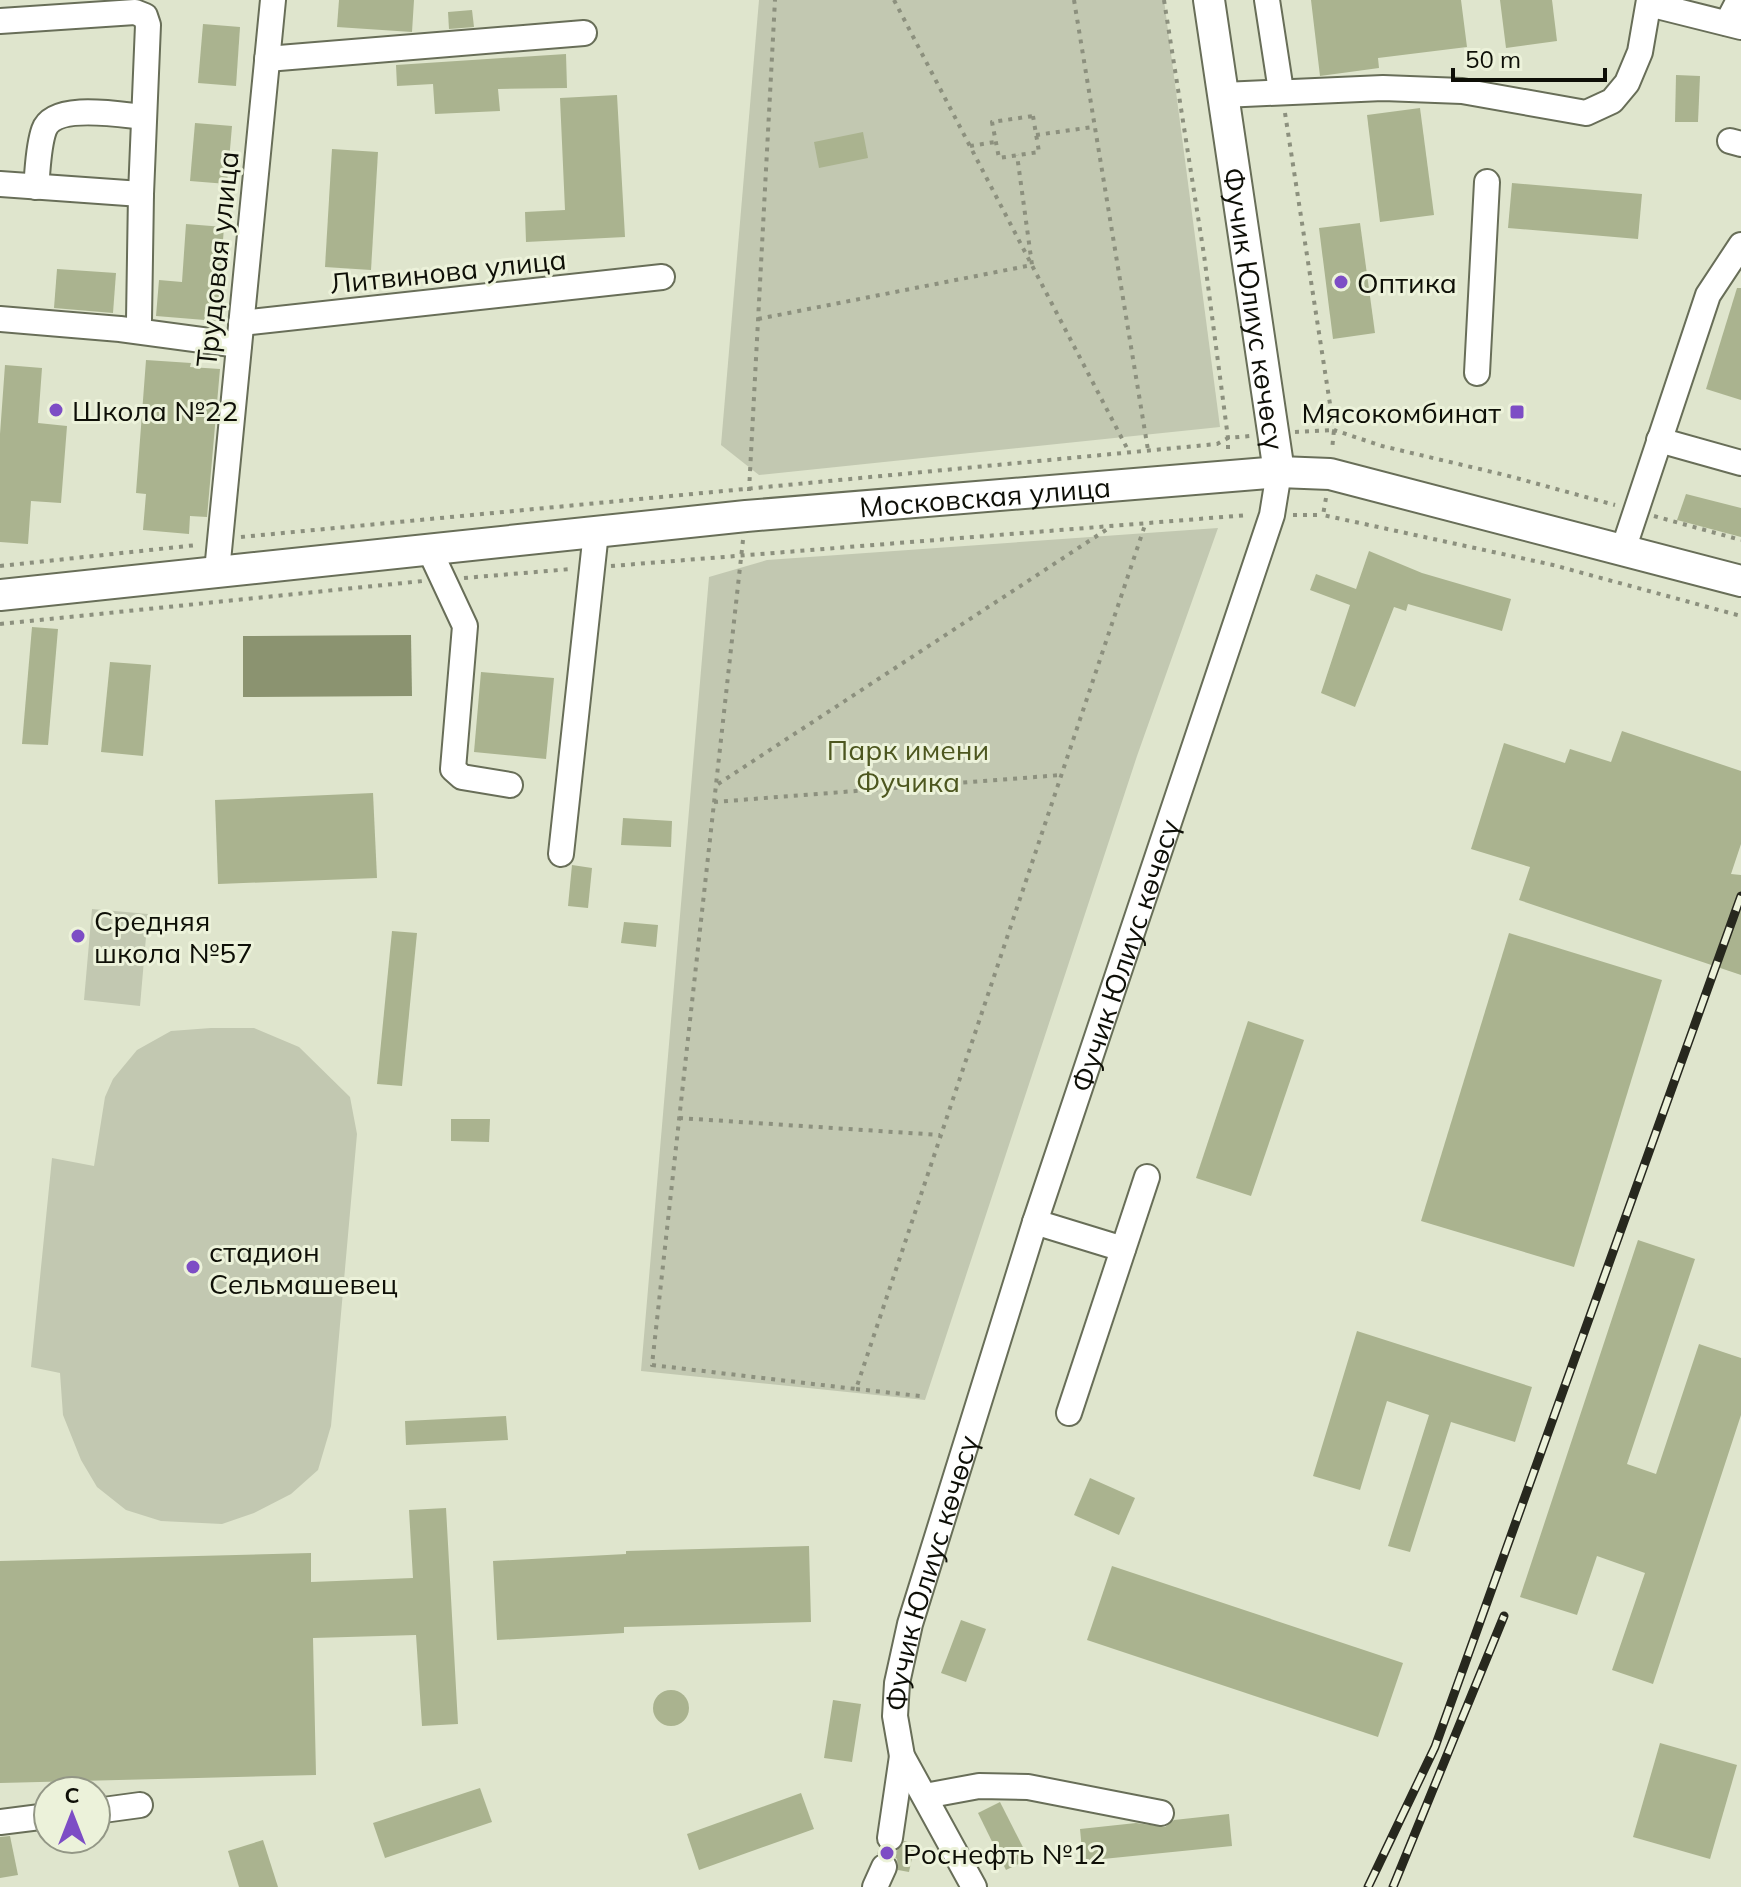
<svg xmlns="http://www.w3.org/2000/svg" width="1741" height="1887" font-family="Mulish,sans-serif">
  <rect width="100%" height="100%" fill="#dfe5cd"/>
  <g fill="#c2c8b1">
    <polygon points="759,0 1164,0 1220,427 759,475 721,445"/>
    <polygon points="1218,528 1137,756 925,1400 641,1371 709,577 767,560"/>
    <polygon points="92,909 148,914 140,1006 84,1000"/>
    <polygon points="211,1028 254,1028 299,1047 350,1097 357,1134 331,1426 318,1470 291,1494 254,1513 222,1524 161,1521 126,1510 97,1487 81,1460 63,1415 60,1373 31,1367 52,1158 94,1166 105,1097 113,1079 137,1050 171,1031"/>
  </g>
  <polygon fill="#8b9370" points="411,635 412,696 243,697 243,636"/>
  <g fill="#aab38f">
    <polygon points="339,0 414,0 412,32 337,27"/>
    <polygon points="1311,0 1461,0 1467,47 1378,58 1379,68 1320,76"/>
    <polygon points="1500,0 1552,0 1557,41 1506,48"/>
    <polygon points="472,10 474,27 449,29 448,12"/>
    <polygon points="203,24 240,27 236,86 198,83"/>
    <polygon points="566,54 567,88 498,89 500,111 435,114 433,84 397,86 396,65"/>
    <polygon points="1676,75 1700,76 1698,122 1675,122"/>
    <polygon points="617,95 625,237 526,242 525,212 565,210 560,98"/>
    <polygon points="1420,108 1434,215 1380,222 1367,115"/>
    <polygon points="195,123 232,126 227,184 190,181"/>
    <polygon points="863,132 868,158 819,168 814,142"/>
    <polygon points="332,149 378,152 371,270 325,267"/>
    <polygon points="1512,183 1642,194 1638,239 1508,228"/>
    <polygon points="1360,223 1375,333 1333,339 1319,228"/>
    <polygon points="186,224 224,227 217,321 156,316 159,280 182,282"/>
    <polygon points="57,269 116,273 113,313 54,308"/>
    <polygon points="1737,288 1741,288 1741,400 1706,389"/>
    <polygon points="146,360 191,363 190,367 220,369 207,517 190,516 189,534 143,530 146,494 136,493"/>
    <polygon points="5,365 42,368 38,423 67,426 61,503 31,501 28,544 0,542 0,434"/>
    <polygon points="1686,494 1741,508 1741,537 1677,520"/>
    <polygon points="1369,551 1422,573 1511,599 1502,631 1408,604 1406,611 1394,607 1355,707 1321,693 1350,605 1310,590 1316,574 1356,589"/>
    <polygon points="32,627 58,629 48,745 22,744"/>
    <polygon points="110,662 151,665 143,756 101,752"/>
    <polygon points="481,672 554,678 546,759 474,752"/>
    <polygon points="1622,731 1741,771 1741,844 1731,874 1741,875 1741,975 1519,900 1530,867 1471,849 1504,743 1565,763 1570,749 1611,762"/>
    <polygon points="373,793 377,878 218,884 215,800"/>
    <polygon points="623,818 672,821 671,847 621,845"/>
    <polygon points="572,865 592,868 588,908 568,906"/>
    <polygon points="624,922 658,925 656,947 621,943"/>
    <polygon points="392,931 417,933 402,1086 377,1084"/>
    <polygon points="1509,933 1662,980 1574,1267 1421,1221"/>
    <polygon points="1248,1021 1304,1040 1251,1196 1196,1178"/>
    <polygon points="451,1119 490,1119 489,1142 451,1141"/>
    <polygon points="1638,1240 1695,1259 1627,1464 1656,1474 1699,1344 1741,1358 1741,1415 1653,1684 1612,1670 1645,1573 1597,1556 1577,1615 1520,1597"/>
    <polygon points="1357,1331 1532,1387 1515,1442 1451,1422 1410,1552 1388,1546 1429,1415 1387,1401 1360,1490 1313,1476"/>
    <polygon points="506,1416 508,1440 406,1445 405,1421"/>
    <polygon points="1090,1478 1135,1498 1119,1535 1074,1515"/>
    <polygon points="446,1508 458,1724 422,1726 416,1635 313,1638 316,1775 0,1783 0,1561 311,1553 311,1582 413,1578 409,1510"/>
    <polygon points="809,1546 811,1622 624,1627 624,1633 497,1640 493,1561 626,1554 626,1551"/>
    <polygon points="1112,1566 1403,1663 1378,1737 1087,1640"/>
    <polygon points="961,1620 986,1629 966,1682 941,1673"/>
    <circle cx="671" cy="1708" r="18"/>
    <polygon points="833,1700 861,1704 852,1762 824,1758"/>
    <polygon points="1660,1743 1737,1765 1710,1859 1633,1837"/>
    <polygon points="480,1788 492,1822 385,1858 373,1823"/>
    <polygon points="801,1793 814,1829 699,1870 687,1834"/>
    <polygon points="1000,1802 1029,1859 1006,1870 978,1813"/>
    <polygon points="1229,1814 1232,1846 1083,1861 1080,1829 1136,1823 1165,1827 1174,1820"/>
    <polygon points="10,1836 18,1875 0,1878 0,1837"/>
    <polygon points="263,1840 278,1887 239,1887 228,1851"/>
    <polygon points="904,1841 915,1844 909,1872 898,1870 897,1859 891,1854 877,1854 879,1848 887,1853 896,1852"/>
  </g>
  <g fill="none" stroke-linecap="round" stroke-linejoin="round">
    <g stroke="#686e58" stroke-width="28">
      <g id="minor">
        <polyline points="1267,0 1281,91"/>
        <polyline points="1649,4 1741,27"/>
        <polyline points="0,21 135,12 145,16 148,25 141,194 139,320"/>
        <polyline points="1727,23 1739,0"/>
        <polyline points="267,59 584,33"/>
        <polyline points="1223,95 1383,88 1462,91 1586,113 1612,101 1627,83 1640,52 1649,0"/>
        <polyline points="1730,141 1741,144"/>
        <polyline points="0,184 141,194"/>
        <path d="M 36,187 C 38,169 38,147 44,130 C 54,102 121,115 144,117"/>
        <polyline points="0,319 120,329 239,345"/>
        <polyline points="241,323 662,277"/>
        <polyline points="1477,373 1487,182"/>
        <polyline points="1659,440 1741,463"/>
        <polyline points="429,549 465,626 453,769 462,777 510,785"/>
        <polyline points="1623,550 1708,295 1741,245"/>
        <polyline points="217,571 273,0"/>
        <polyline points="561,854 596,532"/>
        <polyline points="1035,1222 1123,1249"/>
        <polyline points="1069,1413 1147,1177"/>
        <polyline points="925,1796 979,1786 1028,1787 1161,1813"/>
        <polyline points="96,1811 140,1805"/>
        <polyline points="0,1822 48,1816"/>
        <polyline points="890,1838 902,1756"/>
        <polyline points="875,1887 884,1867"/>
        <path id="s1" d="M 974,1887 L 902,1756 L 895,1716 L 897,1683 L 910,1624 L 1035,1222 L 1272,515 L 1279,472"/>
      </g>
    </g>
    <g stroke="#686e58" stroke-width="34">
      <g id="major">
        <path id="s2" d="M 1209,0 L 1279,472"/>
        <path id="s3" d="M 0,595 L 746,516 L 1279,472 L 1330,474 L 1741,581"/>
      </g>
    </g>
    <g stroke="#8c907e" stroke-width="4" stroke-dasharray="4 6" stroke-linecap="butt">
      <polyline points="894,0 1129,452"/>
      <polyline points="1074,0 1148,450"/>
      <polyline points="1164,0 1204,255 1228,438 1250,436"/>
      <polyline points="1285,113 1334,430 1382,446 1505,475 1615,505"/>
      <polygon points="1033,116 1039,152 999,158 992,122"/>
      <polyline points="1036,135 1093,127"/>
      <polyline points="970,146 995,142"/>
      <polyline points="758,319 1032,265 1017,155"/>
      <polyline points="1295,432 1334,430 1332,450"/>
      <polyline points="749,491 775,0"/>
      <polyline points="1326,498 1323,515 1553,565 1741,616"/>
      <polyline points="1293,515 1323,515"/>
      <polyline points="1654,516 1741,540"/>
      <polyline points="241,537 1217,444 1228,438 1228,453"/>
      <polyline points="743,540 652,1365 856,1389 1146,522"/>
      <polyline points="0,566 197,545"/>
      <polyline points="611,566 1248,515"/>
      <polyline points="464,578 571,569"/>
      <polyline points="0,624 423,581"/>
      <polyline points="718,784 1112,526"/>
      <polyline points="714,802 1061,775"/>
      <polyline points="679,1118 940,1135"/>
      <polyline points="856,1389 920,1396"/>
    </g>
    <use href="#minor" stroke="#fff" stroke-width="24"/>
    <use href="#major" stroke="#fff" stroke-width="30"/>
    <g stroke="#27281e" stroke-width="9">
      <g id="rail">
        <polyline points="1368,1887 1435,1747 1741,896"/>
        <polyline points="1393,1887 1504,1616"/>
      </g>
    </g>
    <use href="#rail" stroke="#ecf2da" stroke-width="6" stroke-dasharray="18" stroke-linecap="butt"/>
  </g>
  <g fill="#7d4dc5" stroke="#ecf2da" stroke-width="3">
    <circle cx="1341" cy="282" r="8"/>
    <circle cx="56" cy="410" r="8"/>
    <rect x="1509" y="404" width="16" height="16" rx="4"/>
    <circle cx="78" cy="936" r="8"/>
    <circle cx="193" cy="1267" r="8"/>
    <circle cx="887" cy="1853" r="8"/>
  </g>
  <g text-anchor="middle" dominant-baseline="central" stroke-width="6" stroke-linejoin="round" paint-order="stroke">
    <g font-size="28" fill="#0e0f07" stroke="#ecf2da">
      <text transform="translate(217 259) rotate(-84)">Трудовая улица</text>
      <text transform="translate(448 271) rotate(-6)">Литвинова улица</text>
      <text stroke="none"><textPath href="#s2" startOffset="312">Фучик Юлиус көчөсү</textPath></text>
      <text stroke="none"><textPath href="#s3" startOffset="990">Московская улица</textPath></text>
      <text stroke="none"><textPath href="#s1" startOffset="986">Фучик Юлиус көчөсү</textPath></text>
      <text stroke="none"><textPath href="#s1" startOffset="338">Фучик Юлиус көчөсү</textPath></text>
    </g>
    <g font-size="28" fill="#0e0f07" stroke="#ecf2da" text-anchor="start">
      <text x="1357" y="282">Оптика</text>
      <text x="72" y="410">Школа №22</text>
      <text x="1501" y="412" text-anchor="end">Мясокомбинат</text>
      <text x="94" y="920">Средняя<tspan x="94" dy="32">школа №57</tspan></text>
      <text x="209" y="1251">стадион<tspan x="209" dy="32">Сельмашевец</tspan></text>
      <text x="903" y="1853">Роснефть №12</text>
    </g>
    <g font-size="28" fill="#4d571f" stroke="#ecf2da">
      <text x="908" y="749">Парк имени<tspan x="908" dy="32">Фучика</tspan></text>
    </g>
  </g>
  <g transform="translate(72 1815)"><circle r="38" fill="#ecf2da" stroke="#939786" stroke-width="2"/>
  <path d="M0-6L14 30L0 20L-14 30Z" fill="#7d4dc5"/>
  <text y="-12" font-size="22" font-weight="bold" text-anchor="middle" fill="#0e0f07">С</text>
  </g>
  <path d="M1453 68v12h152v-12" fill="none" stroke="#0e0f07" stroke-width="4"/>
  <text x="1465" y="68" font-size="24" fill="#0e0f07" stroke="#ecf2da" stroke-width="6" paint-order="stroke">50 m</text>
</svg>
